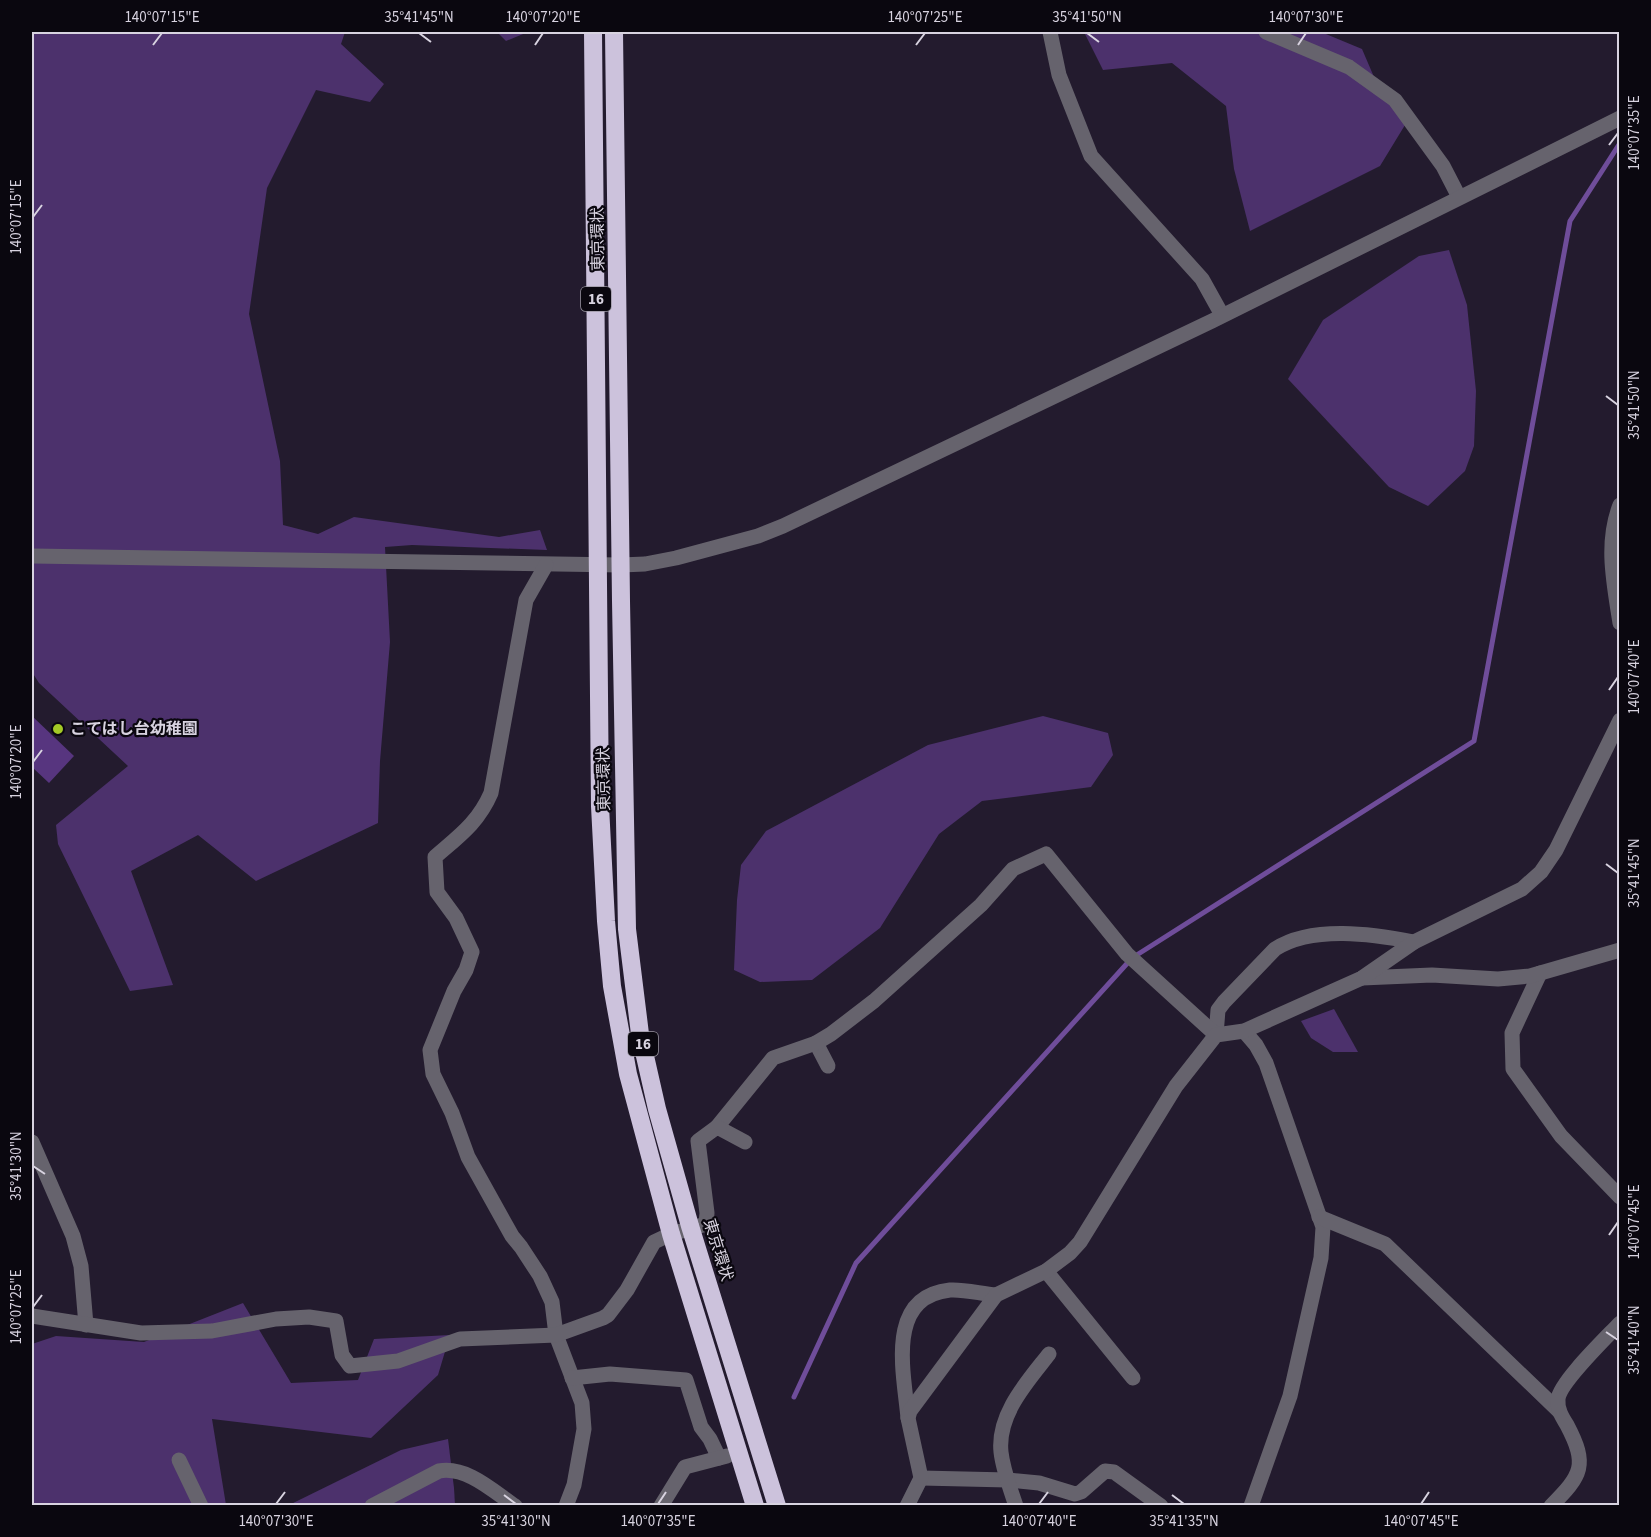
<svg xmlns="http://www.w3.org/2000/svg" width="1651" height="1537" font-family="'Source Sans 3','Noto Sans JP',sans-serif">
  <rect width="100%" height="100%" fill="#231b2e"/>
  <g fill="#4c316c">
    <polygon points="32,32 345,32 341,44 384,84 370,102 316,90 267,188 249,314 280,461 283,525 318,534 354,517 499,537 540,530 547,550 412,545 385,547 390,642 380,761 378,823 256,881 198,835 131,871 173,985 130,991 58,844 56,825 128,766 39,683 32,672"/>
    <polygon points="497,32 528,32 506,41"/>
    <polygon points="1084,32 1321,32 1362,49 1377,84 1405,125 1380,166 1250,231 1234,169 1226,106 1172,63 1103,70"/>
    <polygon points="1449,250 1467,305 1476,391 1474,446 1465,471 1428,506 1389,487 1288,379 1323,320 1419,256"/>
    <polygon points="1043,716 1108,733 1113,755 1091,787 982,801 939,834 880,928 812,980 760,982 734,970 737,900 741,865 766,831 928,745"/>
    <polygon points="1334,1009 1358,1052 1333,1052 1311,1038 1301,1021"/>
    <polygon points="243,1303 291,1383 358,1380 374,1339 450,1335 438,1375 371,1438 212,1419 226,1505 32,1506 32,1344 56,1336 144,1342"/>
    <polygon points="448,1439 454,1488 455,1505 287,1506 401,1450"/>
  </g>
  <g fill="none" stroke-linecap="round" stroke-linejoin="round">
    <polyline stroke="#6f4d9a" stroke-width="5" points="794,1397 856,1263 1132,958 1474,741 1570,221 1620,143"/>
  </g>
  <polygon fill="#57357f" points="32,716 74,756 49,783 32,767"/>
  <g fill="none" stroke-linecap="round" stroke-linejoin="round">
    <g stroke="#66636d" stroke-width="15">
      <polyline points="1050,32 1059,75 1091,156 1202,279 1222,315"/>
      <polyline points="1266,32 1349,67 1395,100 1443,166 1459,197"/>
      <path d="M 1620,505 C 1605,543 1614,584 1620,623"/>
      <polyline points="32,556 621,565 645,564 676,558 758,536 783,526 1212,321 1620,118"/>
      <path d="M 546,565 L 526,600 L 491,793 C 478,823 459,836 435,857 L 437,892 L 456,918 L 472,952 L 466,970 L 454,991 L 430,1050 L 433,1074 L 452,1113 L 468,1157 L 512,1236 L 521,1247 L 540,1276 L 552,1302 L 556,1335 L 582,1403 L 584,1429 L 574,1485 L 566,1506"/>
      <polyline points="1540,973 1512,1033 1513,1069 1561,1136 1620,1197"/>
      <polyline points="1362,978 1432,975 1498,979 1530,976 1620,950"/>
      <polyline points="1244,1031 1256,1045 1266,1063 1323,1227 1321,1258 1290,1396 1251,1506"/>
      <path d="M 1216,1035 L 1218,1010 L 1224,1002 L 1275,949 C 1312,925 1373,934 1414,942"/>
      <polyline points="816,1043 828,1066"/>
      <polyline points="717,1127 773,1058 816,1043 831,1034 874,1001 981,905 1013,869 1046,854 1127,954 1216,1035"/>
      <polyline points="32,1142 73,1236 81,1266 86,1325"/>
      <polyline points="1319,1217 1385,1244 1559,1411"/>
      <polyline points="1046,1271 1133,1378"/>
      <polyline points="32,1316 141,1333 212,1331 276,1319 309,1317 336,1321 342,1355 350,1366 398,1361 460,1339 556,1335 603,1318 608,1315 627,1290 654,1242 671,1234 706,1224 707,1213 698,1141 717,1127 745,1142"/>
      <polyline points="572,1378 610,1374 686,1380 701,1427 710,1439 719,1458"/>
      <path d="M 908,1418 C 904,1373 885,1297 950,1290 C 964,1289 982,1294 996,1295"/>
      <polyline points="179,1460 201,1506"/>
      <polyline points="921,1478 1008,1480 1039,1483 1075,1494 1081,1492 1105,1471 1114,1472 1161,1506"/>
      <path d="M 372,1506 L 439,1471 C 467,1466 493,1491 515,1506"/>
      <polyline points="661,1506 685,1467 727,1456"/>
      <polyline points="907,1506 921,1478 908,1418 910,1411 996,1295 1046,1271 1070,1253 1080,1242 1176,1086 1216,1035 1244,1031 1362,978 1414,942 1522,889 1541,872 1556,850 1620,720"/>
      <path d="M 1016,1506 C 1010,1488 1003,1470 1001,1452 C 997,1414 1028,1381 1049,1354"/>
      <path d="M 1551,1506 C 1582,1475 1588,1465 1567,1425 C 1562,1417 1557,1409 1558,1399 C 1560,1382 1606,1338 1620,1323"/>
    </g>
    <g stroke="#ccc2dc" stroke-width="18">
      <polyline points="593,32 600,806 606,921 612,986 628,1074 671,1234 755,1506"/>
      <polyline points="614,32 621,601 627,929 640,1034 657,1109 690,1226 777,1506"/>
    </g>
  </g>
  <path fill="none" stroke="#d8d3e0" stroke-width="2" d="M 419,33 L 431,42M 1087,33 L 1099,42M 153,45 L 162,33M 535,45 L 543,33M 916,45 L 925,33M 1298,45 L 1306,33M 1609,145 L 1618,133M 33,217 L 42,205M 1606,396 L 1618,405M 1609,690 L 1618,677M 33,762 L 42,750M 1606,864 L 1618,873M 33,1166 L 45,1174M 1609,1235 L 1618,1222M 33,1307 L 42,1295M 1606,1332 L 1618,1340M 504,1495 L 516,1504M 1172,1495 L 1184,1504M 276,1504 L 285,1492M 658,1504 L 666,1492M 1039,1504 L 1048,1492M 1421,1504 L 1429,1492"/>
  <circle fill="#a3c926" stroke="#0a070f" stroke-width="2" cx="58" cy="729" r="6"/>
  <g text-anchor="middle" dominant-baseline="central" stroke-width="4.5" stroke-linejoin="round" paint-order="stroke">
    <g fill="#0a070f" stroke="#9a96a1" stroke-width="1.5">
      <rect x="581" y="287" width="30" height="24" rx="4.5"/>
      <rect x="628" y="1032" width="30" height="24" rx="4.5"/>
    </g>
    <g font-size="15" font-weight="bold" fill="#d8d3e0">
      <text x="596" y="299">16</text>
      <text x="643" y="1044">16</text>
    </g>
    <g font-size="16" fill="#d8d3e0" stroke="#0a070f">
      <text transform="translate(598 239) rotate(-91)">東京環状</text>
      <text transform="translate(604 779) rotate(-91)">東京環状</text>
      <text transform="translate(718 1250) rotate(73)">東京環状</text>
    </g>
    <g font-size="16" font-weight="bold" fill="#d8d3e0" stroke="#0a070f" text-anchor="start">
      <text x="70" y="729">こてはし台幼稚園</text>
    </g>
  </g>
  <rect width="1651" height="1537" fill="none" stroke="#0a070f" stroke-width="66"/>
  <rect x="33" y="33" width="1585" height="1471" fill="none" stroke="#d8d3e0" stroke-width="2"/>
  <g font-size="15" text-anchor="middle" fill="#d8d3e0">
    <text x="162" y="22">140°07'15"E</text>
    <text x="419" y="22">35°41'45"N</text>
    <text x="543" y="22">140°07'20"E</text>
    <text x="925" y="22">140°07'25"E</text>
    <text x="1087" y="22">35°41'50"N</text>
    <text x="1306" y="22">140°07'30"E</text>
    <text transform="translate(1634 133) rotate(-90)" y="5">140°07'35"E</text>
    <text transform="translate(16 217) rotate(-90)" y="5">140°07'15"E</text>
    <text transform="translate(1634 405) rotate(-90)" y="5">35°41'50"N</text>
    <text transform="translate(1634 677) rotate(-90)" y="5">140°07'40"E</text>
    <text transform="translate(16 762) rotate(-90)" y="5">140°07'20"E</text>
    <text transform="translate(1634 873) rotate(-90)" y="5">35°41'45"N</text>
    <text transform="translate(16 1166) rotate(-90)" y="5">35°41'30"N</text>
    <text transform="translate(1634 1222) rotate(-90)" y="5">140°07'45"E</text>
    <text transform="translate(16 1307) rotate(-90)" y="5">140°07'25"E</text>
    <text transform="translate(1634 1340) rotate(-90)" y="5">35°41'40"N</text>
    <text x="276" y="1526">140°07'30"E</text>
    <text x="516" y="1526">35°41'30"N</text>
    <text x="658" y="1526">140°07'35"E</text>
    <text x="1039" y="1526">140°07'40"E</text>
    <text x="1184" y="1526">35°41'35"N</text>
    <text x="1421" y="1526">140°07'45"E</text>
  </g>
</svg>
